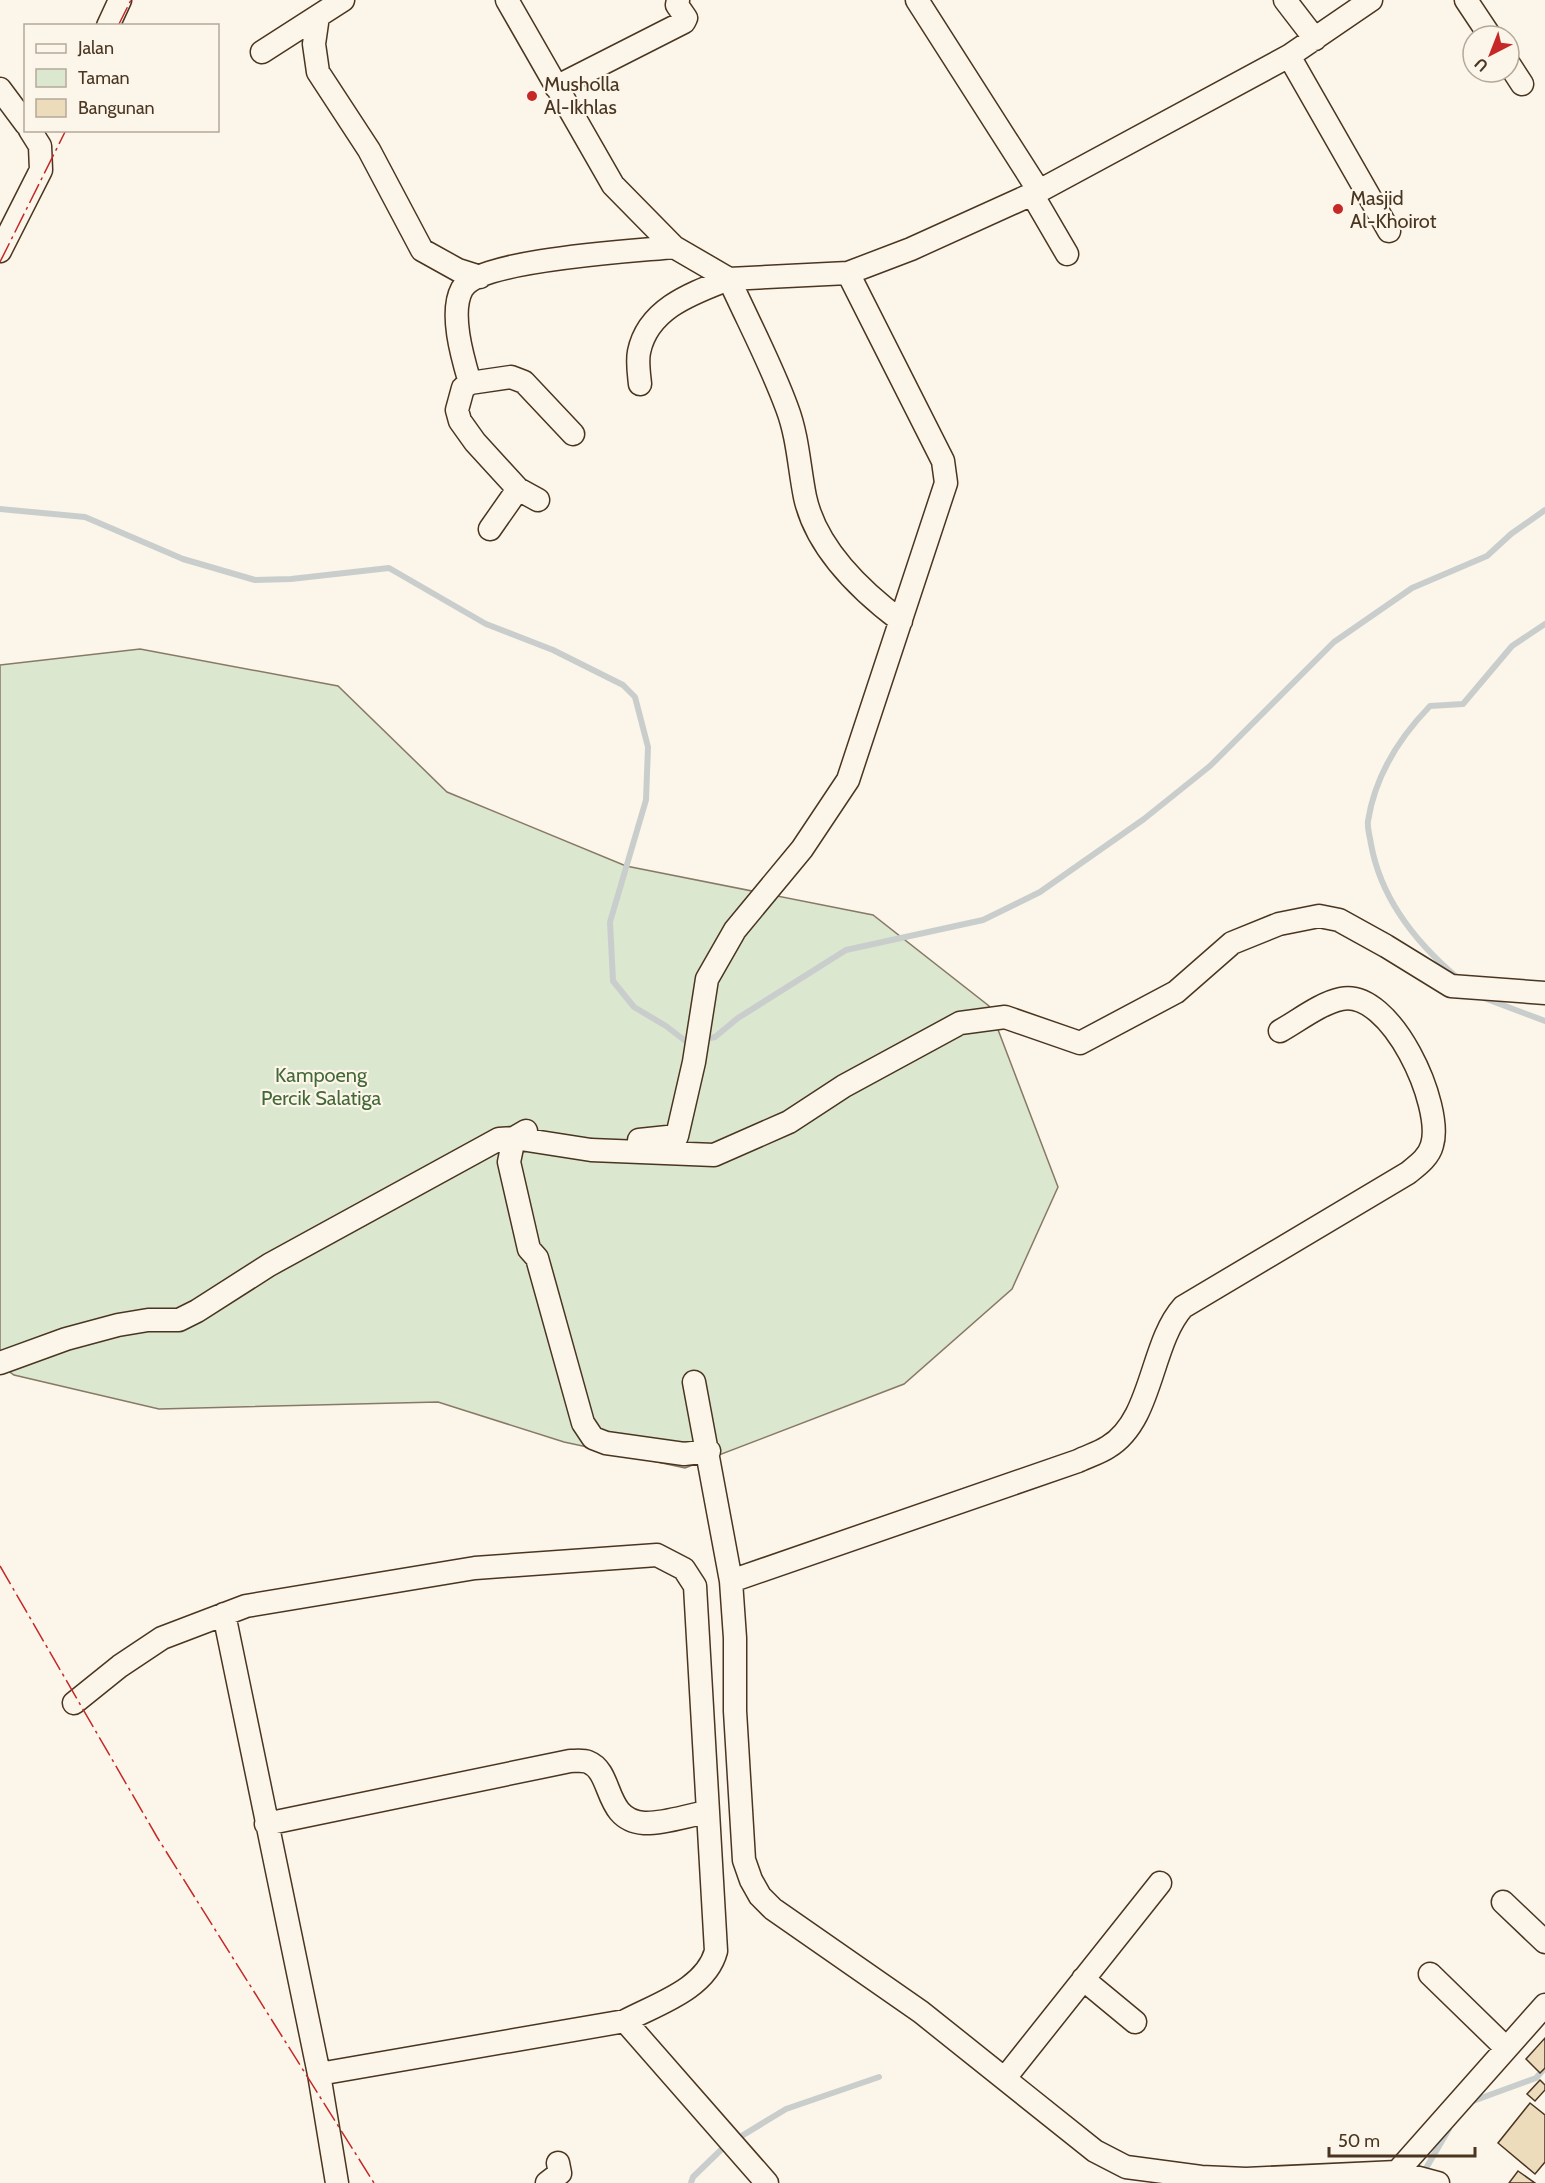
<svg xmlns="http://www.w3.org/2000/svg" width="1545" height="2183" font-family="Cabin,sans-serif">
	<rect width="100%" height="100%" fill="#fbf6e9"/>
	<path fill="#dce7d0" stroke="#887966" stroke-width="1.5" d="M140,649L338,686L447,792L626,866L873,915L989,1006L1058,1187L1012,1289L904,1384L685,1468L564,1442L438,1402L159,1409L14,1375L0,1365V665Z"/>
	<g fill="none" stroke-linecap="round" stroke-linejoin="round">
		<path stroke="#c9cecd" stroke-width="6" d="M0,509L85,517L183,559L255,580L291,579L389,568L486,624L553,650L623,685L635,697L648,747L646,800L610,922L613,981L634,1007L666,1026L688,1043L691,1042
			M1459,979C1417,944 1381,900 1371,844C1370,837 1367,828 1368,821C1375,776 1399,738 1430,706L1463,704L1512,646L1545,624
			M1484,998L1545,1021
			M701,1040L715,1037L738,1018L846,950L983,920L1040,892L1144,819L1210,766L1334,642L1412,588L1487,556L1511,534L1545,510
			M1473,2101L1536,2078L1545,2068
			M735,2140L786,2109L879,2077
			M1422,2175L1449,2129
			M691,2183L693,2177L726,2145"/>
	</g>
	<path fill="#ecdcbc" stroke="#4a3520" stroke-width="1.5" d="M1545,2038V2068L1540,2073L1526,2059Z
		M1540,2080L1545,2085V2090L1535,2101L1527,2094Z
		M1530,2103L1545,2115V2162L1535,2174L1498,2143Z
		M1518,2171L1535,2183H1509Z"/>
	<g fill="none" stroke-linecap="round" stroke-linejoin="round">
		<defs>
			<path id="minor" d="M507,0L613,185L674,247L729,279L848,273L911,249L1039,191L1289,56L1371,0
				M917,0L1039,191
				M1285,0L1315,39
				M1466,0L1490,36
				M318,16L314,44L318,72L369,150L422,250L458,270L480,277
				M108,26L120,0
				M262,52L343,0
				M1289,56L1389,231
				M1509,64L1522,84
				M556,87L684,22L686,18L677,5L678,0
				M0,89L26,124
				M1032,194L1067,254
				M0,251L41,170L40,146L30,130
				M470,383C463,359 449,313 462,289C480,259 637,251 674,247
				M640,384C639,374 637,362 639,352C648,308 693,293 729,279C748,321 771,364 787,408C798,437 799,467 805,497C816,548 861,591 901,621
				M538,500L518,489L475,442L460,421L457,410L463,388L470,383L511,377L524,382L573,434
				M490,529L518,489
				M526,1131L514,1138L509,1162L529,1249L537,1258L583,1423L593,1438L606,1443L684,1454L709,1451
				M639,1140L677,1136L694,1062L707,979L735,930L802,849L848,780L946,483L943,461L848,273
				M0,1363L66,1339L118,1325L148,1320H179L197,1311L269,1265L499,1139L514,1138L591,1150L714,1155L789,1122L844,1086L960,1023L1005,1017L1080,1043L1176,992L1232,943L1279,924L1319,916L1339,920L1386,946L1451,986L1545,993
				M694,1382L731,1581L735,1638V1711L744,1860L751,1880L760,1896L773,1909L921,2012L1095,2151L1126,2167L1201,2177L1246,2179L1397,2172L1438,2183
				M731,1581L1078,1461C1088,1456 1099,1453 1108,1447C1153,1420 1150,1344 1183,1307L1408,1173C1418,1165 1429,1157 1432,1145C1444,1106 1391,988 1341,999C1321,1003 1298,1021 1280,1031
				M224,1614L319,2074
				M74,1703L120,1666L162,1638L246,1606L475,1568L657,1555L684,1569L695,1586L716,1951C706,1989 657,2004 625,2021L767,2183
				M266,1824L570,1761C576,1761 583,1760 588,1762C614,1772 603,1820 644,1823C664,1824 688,1815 708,1812
				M1503,1902L1545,1942
				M1430,1974L1506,2048
				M1083,1979L1135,2022
				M1005,2078L1160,1883
				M1397,2172L1545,2005
				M337,2183L319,2074L625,2021
				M547,2183L560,2173L558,2163"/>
		</defs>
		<use href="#minor" stroke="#4a3520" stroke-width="25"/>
		<use href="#minor" stroke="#fbf6e9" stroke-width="22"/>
		<path stroke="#c62828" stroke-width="1.5" stroke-dasharray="21 4.5 3 4.5" stroke-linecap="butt" d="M118,26L131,0
			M0,262L66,130
			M0,1566L157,1837L374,2183"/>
	</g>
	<g fill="#c62828" stroke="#fbf6e9" stroke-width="2">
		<circle cx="532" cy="96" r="6"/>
		<circle cx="1338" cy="209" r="6"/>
	</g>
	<g text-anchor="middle" stroke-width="4.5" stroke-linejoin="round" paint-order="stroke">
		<g font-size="20" fill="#4a3520" stroke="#fbf6e9" text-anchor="start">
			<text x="544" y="91">Musholla<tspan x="544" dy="23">Al-Ikhlas</tspan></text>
			<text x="1350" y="205">Masjid<tspan x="1350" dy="23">Al-Khoirot</tspan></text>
		</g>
		<g font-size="20" fill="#436837" stroke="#fbf6e9">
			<text x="321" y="1082">Kampoeng<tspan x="321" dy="23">Percik Salatiga</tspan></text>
		</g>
	</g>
	<rect x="24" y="24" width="195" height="108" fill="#fbf6e9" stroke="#b4a999" stroke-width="1.5"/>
	<rect x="36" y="44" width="30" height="9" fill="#fbf6e9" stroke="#b4a999" stroke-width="1.5"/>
	<text x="78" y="54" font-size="18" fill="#4a3520">Jalan</text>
	<rect x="36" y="69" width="30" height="18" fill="#dce7d0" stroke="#b4a999" stroke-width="1.5"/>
	<text x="78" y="84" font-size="18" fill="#4a3520">Taman</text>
	<rect x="36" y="99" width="30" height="18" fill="#ecdcbc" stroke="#b4a999" stroke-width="1.5"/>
	<text x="78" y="114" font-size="18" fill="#4a3520">Bangunan</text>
	<g transform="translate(1491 54) rotate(222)"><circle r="28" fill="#fbf6e9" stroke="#b4a999" stroke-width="1.5"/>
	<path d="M0-4.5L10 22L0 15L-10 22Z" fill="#c62828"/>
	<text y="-9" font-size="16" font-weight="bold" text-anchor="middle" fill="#4a3520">U</text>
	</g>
	<path d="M1329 2147v9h146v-9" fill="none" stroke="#4a3520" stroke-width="3"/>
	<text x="1338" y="2147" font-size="18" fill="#4a3520" stroke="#fbf6e9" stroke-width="4.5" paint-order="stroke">50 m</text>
</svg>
